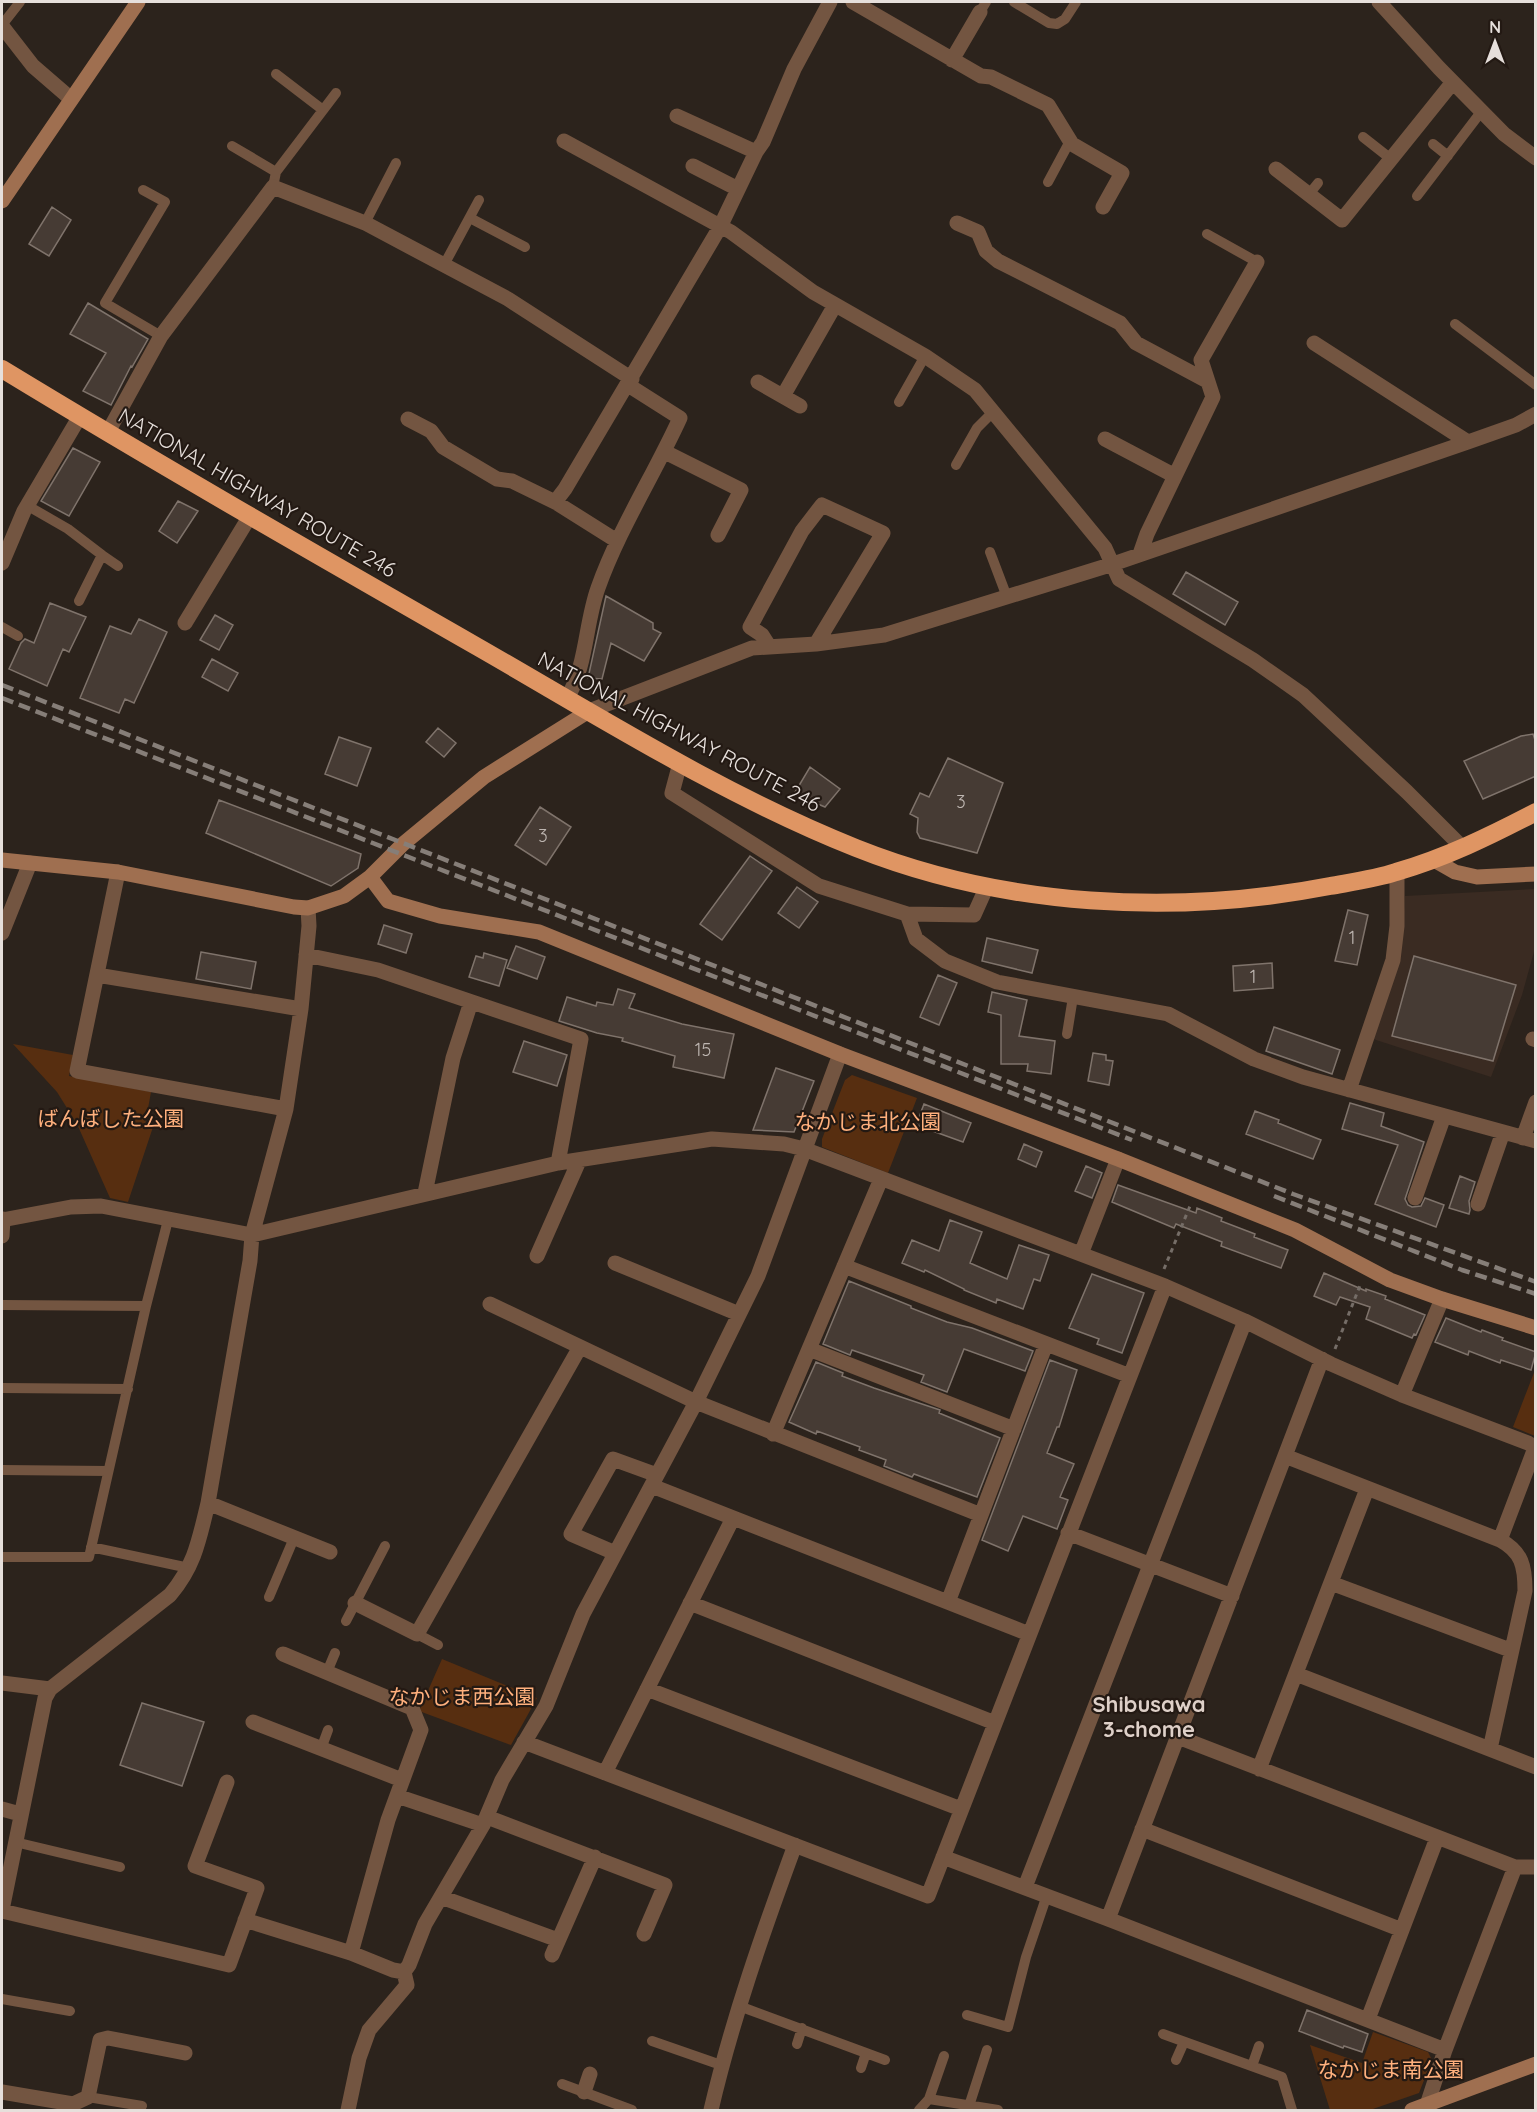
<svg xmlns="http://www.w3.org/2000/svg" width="1537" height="2112" font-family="Quicksand,'Noto Sans JP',sans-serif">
	<rect width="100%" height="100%" fill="#2c231c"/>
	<path fill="#3a2b22" d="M1535,889V948L1522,995L1491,1077L1373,1039L1401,957L1405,896Z"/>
	<path fill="#572e10" d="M13,1044L73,1055L69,1076L151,1092L145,1125L153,1127L128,1202L110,1198L77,1124L57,1092Z
		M852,1075L917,1098L888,1173L822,1147V1139L845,1080Z
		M1535,1370V1436L1513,1427Z
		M442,1659L537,1698L511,1745L419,1711Z
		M1373,2032L1428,2052L1432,2060L1419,2093L1370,2110H1330L1310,2045L1362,2063Z"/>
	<path fill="#463b34" stroke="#7f736b" stroke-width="1.5" d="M52,207L71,220L49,256L29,244Z
		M88,303L148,339L132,367L131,366L111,405L83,391L106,353L70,334Z
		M73,448L100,462L69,516L41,501Z
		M178,501L198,511L177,543L159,531Z
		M1186,572L1238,602L1225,625L1173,594Z
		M606,596L653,623V629L661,633L644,661L611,643L602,679L588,678Z
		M50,603L86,617L69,652L63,649L47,686L9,669L21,643L25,639L34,643Z
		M215,615L233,625L219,650L200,640Z
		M139,619L167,632L134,703L125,699L119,713L80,698L110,626L131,634Z
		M212,659L238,673L228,691L202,677Z
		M438,728L456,743L444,757L426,742Z
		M1533,734L1536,743V776L1483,799L1464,761L1521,736Z
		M339,737L371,748L357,786L325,774Z
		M948,758L1003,783L977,853L920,838L917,832L918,818L910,814L920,793L929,797Z
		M810,767L840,789L825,807L794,794Z
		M219,800L361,854L358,868L331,886L206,833Z
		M540,807L571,827L546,865L515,845Z
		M750,856L772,871L722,940L700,924Z
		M797,887L818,902L799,928L778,913Z
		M1348,910L1368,915L1357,965L1335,961Z
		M384,925L412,934L406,953L378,944Z
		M987,938L1038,950L1032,973L982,961Z
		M516,946L545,957L537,979L507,968Z
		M201,952L256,962L251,989L196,979Z
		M484,953L507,960L499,986L469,977L476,956L483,958Z
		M1414,956L1516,985L1493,1061L1392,1036Z
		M1272,963L1273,988L1234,991L1233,966Z
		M938,975L957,983L939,1025L920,1017Z
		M618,989L635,994L629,1008L682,1024L734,1034L724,1078L673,1067L675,1056L622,1041L623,1038L597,1033L559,1021L567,997L596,1006L597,1002L613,1005Z
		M992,992L1027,1000L1019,1036L1055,1041L1051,1074L1027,1071L1028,1064H1001V1015L988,1012Z
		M1274,1027L1340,1050L1332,1074L1266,1051Z
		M524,1041L567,1055L557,1086L513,1072Z
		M1093,1053L1106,1055V1060L1113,1061L1109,1085L1088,1081Z
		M776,1068L814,1081L794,1132L753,1130Z
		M1350,1103L1384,1113L1381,1126L1424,1142L1405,1199L1408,1205L1412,1207L1421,1206L1425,1198L1444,1205L1436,1227L1375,1204L1398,1145L1342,1129Z
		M924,1104L971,1123L963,1142L916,1125Z
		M1255,1111L1279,1120L1278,1123L1321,1140L1313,1159L1246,1134Z
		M1024,1144L1042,1152L1036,1167L1018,1159Z
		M1086,1166L1102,1173L1092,1198L1075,1191Z
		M1460,1176L1475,1182L1469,1201L1470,1210L1469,1214L1449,1208Z
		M1118,1185L1196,1213L1197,1208L1222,1218L1221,1221L1255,1234L1254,1237L1288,1250L1281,1268L1221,1246L1222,1242L1176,1224L1174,1228L1112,1202Z
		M950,1220L982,1232L970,1263L1007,1279L1019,1245L1049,1255L1040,1281L1034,1279L1023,1309L997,1299L996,1303L964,1290V1289L925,1270L924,1272L902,1263L912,1240L939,1251Z
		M1324,1273L1366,1291V1289L1386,1296L1385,1299L1425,1315L1416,1335L1414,1334L1412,1338L1366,1319L1370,1307L1340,1297L1336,1305L1314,1296Z
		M1092,1274L1144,1293L1122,1353L1097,1344L1099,1339L1069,1328Z
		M849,1281L911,1306V1308L947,1322L972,1328L1033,1351L1025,1371L964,1349L947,1392L921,1382L924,1375L852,1350L850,1355L823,1344Z
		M1446,1318L1481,1332L1482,1330L1503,1338L1502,1340L1536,1352L1531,1370L1501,1360L1500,1363L1469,1351L1468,1355L1435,1342Z
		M1050,1360L1077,1370L1059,1427H1057L1047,1453L1074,1464L1060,1497L1068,1500L1057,1529L1023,1516L1008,1551L982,1540Z
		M816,1362L843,1373L842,1376L874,1388L940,1410L939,1413L1000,1438L977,1497L914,1474L912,1477L884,1466L886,1460L859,1450L860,1447L817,1431L816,1434L789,1422Z
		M142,1703L204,1722L182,1786L120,1765Z
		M1307,2010L1368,2034L1362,2052L1344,2046L1343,2048L1299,2031Z"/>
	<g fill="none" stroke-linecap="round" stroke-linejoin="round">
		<path stroke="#756d67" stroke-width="3" stroke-dasharray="4.5 4.5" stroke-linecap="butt" d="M1164,1269L1190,1206
			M1335,1349L1361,1283"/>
		<path stroke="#735541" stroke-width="10" d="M1014,2L1049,23L1057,24L1065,19L1076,2
			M980,12L986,2
			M2,25L20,2
			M276,74L323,110
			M1363,137L1391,159
			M1433,144L1448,156
			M232,146L276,172
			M1048,182L1070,141
			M273,187L276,172L336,93
			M143,190L165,202L105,303L161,336
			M1310,193L1318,183
			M1417,196L1481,112
			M470,218L525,247
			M365,223L396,163
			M1207,234L1257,262
			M444,265L479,200
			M1455,324L1536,385
			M899,402L925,356
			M956,465L977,428L993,412
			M28,506L68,529L102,555L79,601
			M990,552L1007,597
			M102,555L118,566
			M2,627L18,636
			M1067,1034L1073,997
			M2,1305L146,1306
			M2,1388L128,1389
			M2,1470L108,1471
			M91,1547L189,1568
			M2,1557H89L146,1306L168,1220
			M269,1597L294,1538
			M346,1621L385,1546
			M417,1634L438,1645
			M327,1672L335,1653
			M321,1749L328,1730
			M15,1842L120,1867
			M2,1999L70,2011
			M739,2006L885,2060
			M967,2015L1008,2027L1026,1957L1047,1895
			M1163,2034L1282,2077L1292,2110
			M652,2041L721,2065
			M797,2044L802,2028
			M1176,2060L1184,2042
			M1252,2066L1259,2046
			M861,2068L866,2053
			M562,2084L632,2110
			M88,2097L142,2106
			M929,2099L998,2110
			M969,2106L987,2050
			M919,2110L929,2099L944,2056"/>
		<path stroke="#735541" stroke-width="15" d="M853,2L981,76L991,77L1048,105L1072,144L1122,173L1103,207
			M1379,2L1439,68L1504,134L1536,158
			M2,26L33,66L70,98
			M952,60L980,12
			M677,116L756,152
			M564,141L731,232L813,292L925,356L975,390L1105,548L1119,579L1253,660L1303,695L1407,792L1463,848
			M693,166L738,189
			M1276,169L1342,220L1453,82
			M957,223L978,232L986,251L998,261L1120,323L1136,343L1207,381
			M1314,343L1468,442
			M758,382L800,406
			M783,396L835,305
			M408,419L431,431L443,447L497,479L512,481L555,502L617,541
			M108,432L161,336L273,187L365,223L508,299L632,379
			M1105,439L1175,476
			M665,452L741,490L718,535
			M555,502L565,489L720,227L756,152L763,142L794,69L830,2
			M1140,554L1147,534L1213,397L1201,360L1257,262
			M2,563L24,511L80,416
			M185,623L250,516
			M769,646L762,635L750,627L802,531L822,505L883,533L816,644
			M567,698C587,666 585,624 598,588C619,529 654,475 680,418L628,385
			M589,711L752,648L816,644L884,635L1113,564L1468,442L1516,425L1536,414
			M680,763L672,793L819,886L907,914
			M118,872L77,1071L286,1109
			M987,886L974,915L907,914L916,939L945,961L997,982L1168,1014L1254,1059L1303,1077L1536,1141
			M2,933L30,863
			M306,955L378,970L581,1039L558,1163
			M97,975L301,1009
			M1533,1039L1536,1040
			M1349,1090L1393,960L1397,926V872
			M1523,1138L1536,1102
			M425,1193L453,1058L471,1002
			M1415,1198L1444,1116
			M1478,1204L1503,1132
			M2,1220L71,1207L101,1206L252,1235L558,1163L712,1139L784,1144L804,1149L1165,1286L1245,1321L1331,1364L1402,1395L1528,1443L1536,1448
			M2,1236L3,1219
			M1081,1254L1118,1159
			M537,1256L579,1161
			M615,1263L739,1314
			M844,1266L1130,1376
			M490,1304L696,1402L981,1515
			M809,1349L1014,1429
			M1402,1395L1442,1299
			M773,1434L881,1179
			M1285,1456L1500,1540C1522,1552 1525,1566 1525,1591L1490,1749
			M652,1486L1029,1634
			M208,1503L330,1552
			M1068,1533L1232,1596
			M1500,1540L1535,1448
			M615,1553L571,1534L613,1459L657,1475
			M1331,1583L1510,1650
			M948,1602L1046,1344
			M355,1603L417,1634L580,1347
			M690,1603L995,1723
			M283,1654L412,1708L421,1730L388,1820L351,1953
			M1296,1674L1536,1767
			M2,1683L50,1689
			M647,1689L961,1809
			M253,1722L402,1780
			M1178,1737L1515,1867H1536
			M524,1742L928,1896L1165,1286
			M1259,1769L1367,1489
			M605,1773L733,1518
			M397,1796L483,1825
			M2,1809L20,1814
			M487,1817L665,1885L644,1934
			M1142,1829L1402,1930
			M943,1857L1108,1919L1445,2050
			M1025,1887L1245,1321
			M441,1897L558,1940
			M2,1910L45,1698L50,1689L170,1595C195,1565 199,1540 208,1503L250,1261L252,1235L286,1109L301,1009L309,926L308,908
			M2,1911L229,1965L257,1888L195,1866L227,1782
			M1108,1919L1322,1359
			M245,1920L351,1953L393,1970L404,1972
			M552,1955L595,1857
			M404,1972L409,1965L425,1924L483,1825L502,1780L546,1706L583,1614L696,1402L758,1276L840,1054
			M1368,2019L1437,1838
			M2,2092L73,2104V2110
			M584,2092L590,2074
			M73,2104L88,2097L100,2040L108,2038L185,2053
			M1427,2105L1445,2050L1515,1867
			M348,2110L359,2058L369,2030L407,1985L404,1972
			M711,2110C732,2020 763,1932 795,1845"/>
		<path stroke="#9f6f50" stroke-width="15" d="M2,201L138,2
			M2,860L118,872L294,907L308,908L344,896L370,877L403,844L484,777L589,711
			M1434,860L1455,872L1477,877L1536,874
			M370,877L388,901L440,916L539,932L840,1054L1118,1159L1295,1230L1390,1280L1442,1299L1536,1328
			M1412,2110L1536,2064"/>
		<path stroke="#df9563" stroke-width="18" d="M2,369C158,464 317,555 476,646C600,717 723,795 856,848C1004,907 1175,916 1330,886C1352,882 1375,879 1396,872C1445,858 1490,836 1536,812"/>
		<path stroke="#867e78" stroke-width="4.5" stroke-dasharray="12 6" stroke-linecap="butt" d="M2,685L1293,1194L1536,1282
			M2,698L1132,1140
			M1274,1196L1462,1270L1536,1294"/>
	</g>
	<g text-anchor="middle" stroke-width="4.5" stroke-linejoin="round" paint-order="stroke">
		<g font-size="18" fill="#beb6b1">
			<text x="961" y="808">3</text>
			<text x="543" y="842">3</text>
			<text x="1352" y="944">1</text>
			<text x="1253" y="983">1</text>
			<text x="703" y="1056">15</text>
		</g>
		<g font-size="21" fill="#e6dfdb" stroke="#231913">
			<text transform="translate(257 493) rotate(30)" y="7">NATIONAL HIGHWAY ROUTE 246</text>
			<text transform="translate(679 732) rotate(28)" y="7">NATIONAL HIGHWAY ROUTE 246</text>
		</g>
		<g font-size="21" fill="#ffb07d" stroke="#231913">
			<text x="111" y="1126">ばんばした公園</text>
			<text x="868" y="1129">なかじま北公園</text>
			<text x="462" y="1704">なかじま西公園</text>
			<text x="1391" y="2077">なかじま南公園</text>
		</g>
		<g font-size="22" font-weight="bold" fill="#ded0c8" stroke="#231913">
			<text x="1149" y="1712">Shibusawa<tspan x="1149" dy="25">3-chome</tspan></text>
		</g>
	</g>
	<rect width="1537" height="2112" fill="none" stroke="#e6dfdb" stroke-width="6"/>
	<g transform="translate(1495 42)" stroke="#231913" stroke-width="4.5" paint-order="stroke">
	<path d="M0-4.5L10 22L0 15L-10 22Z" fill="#e6dfdb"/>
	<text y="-9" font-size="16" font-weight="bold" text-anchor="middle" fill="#e6dfdb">N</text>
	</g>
</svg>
